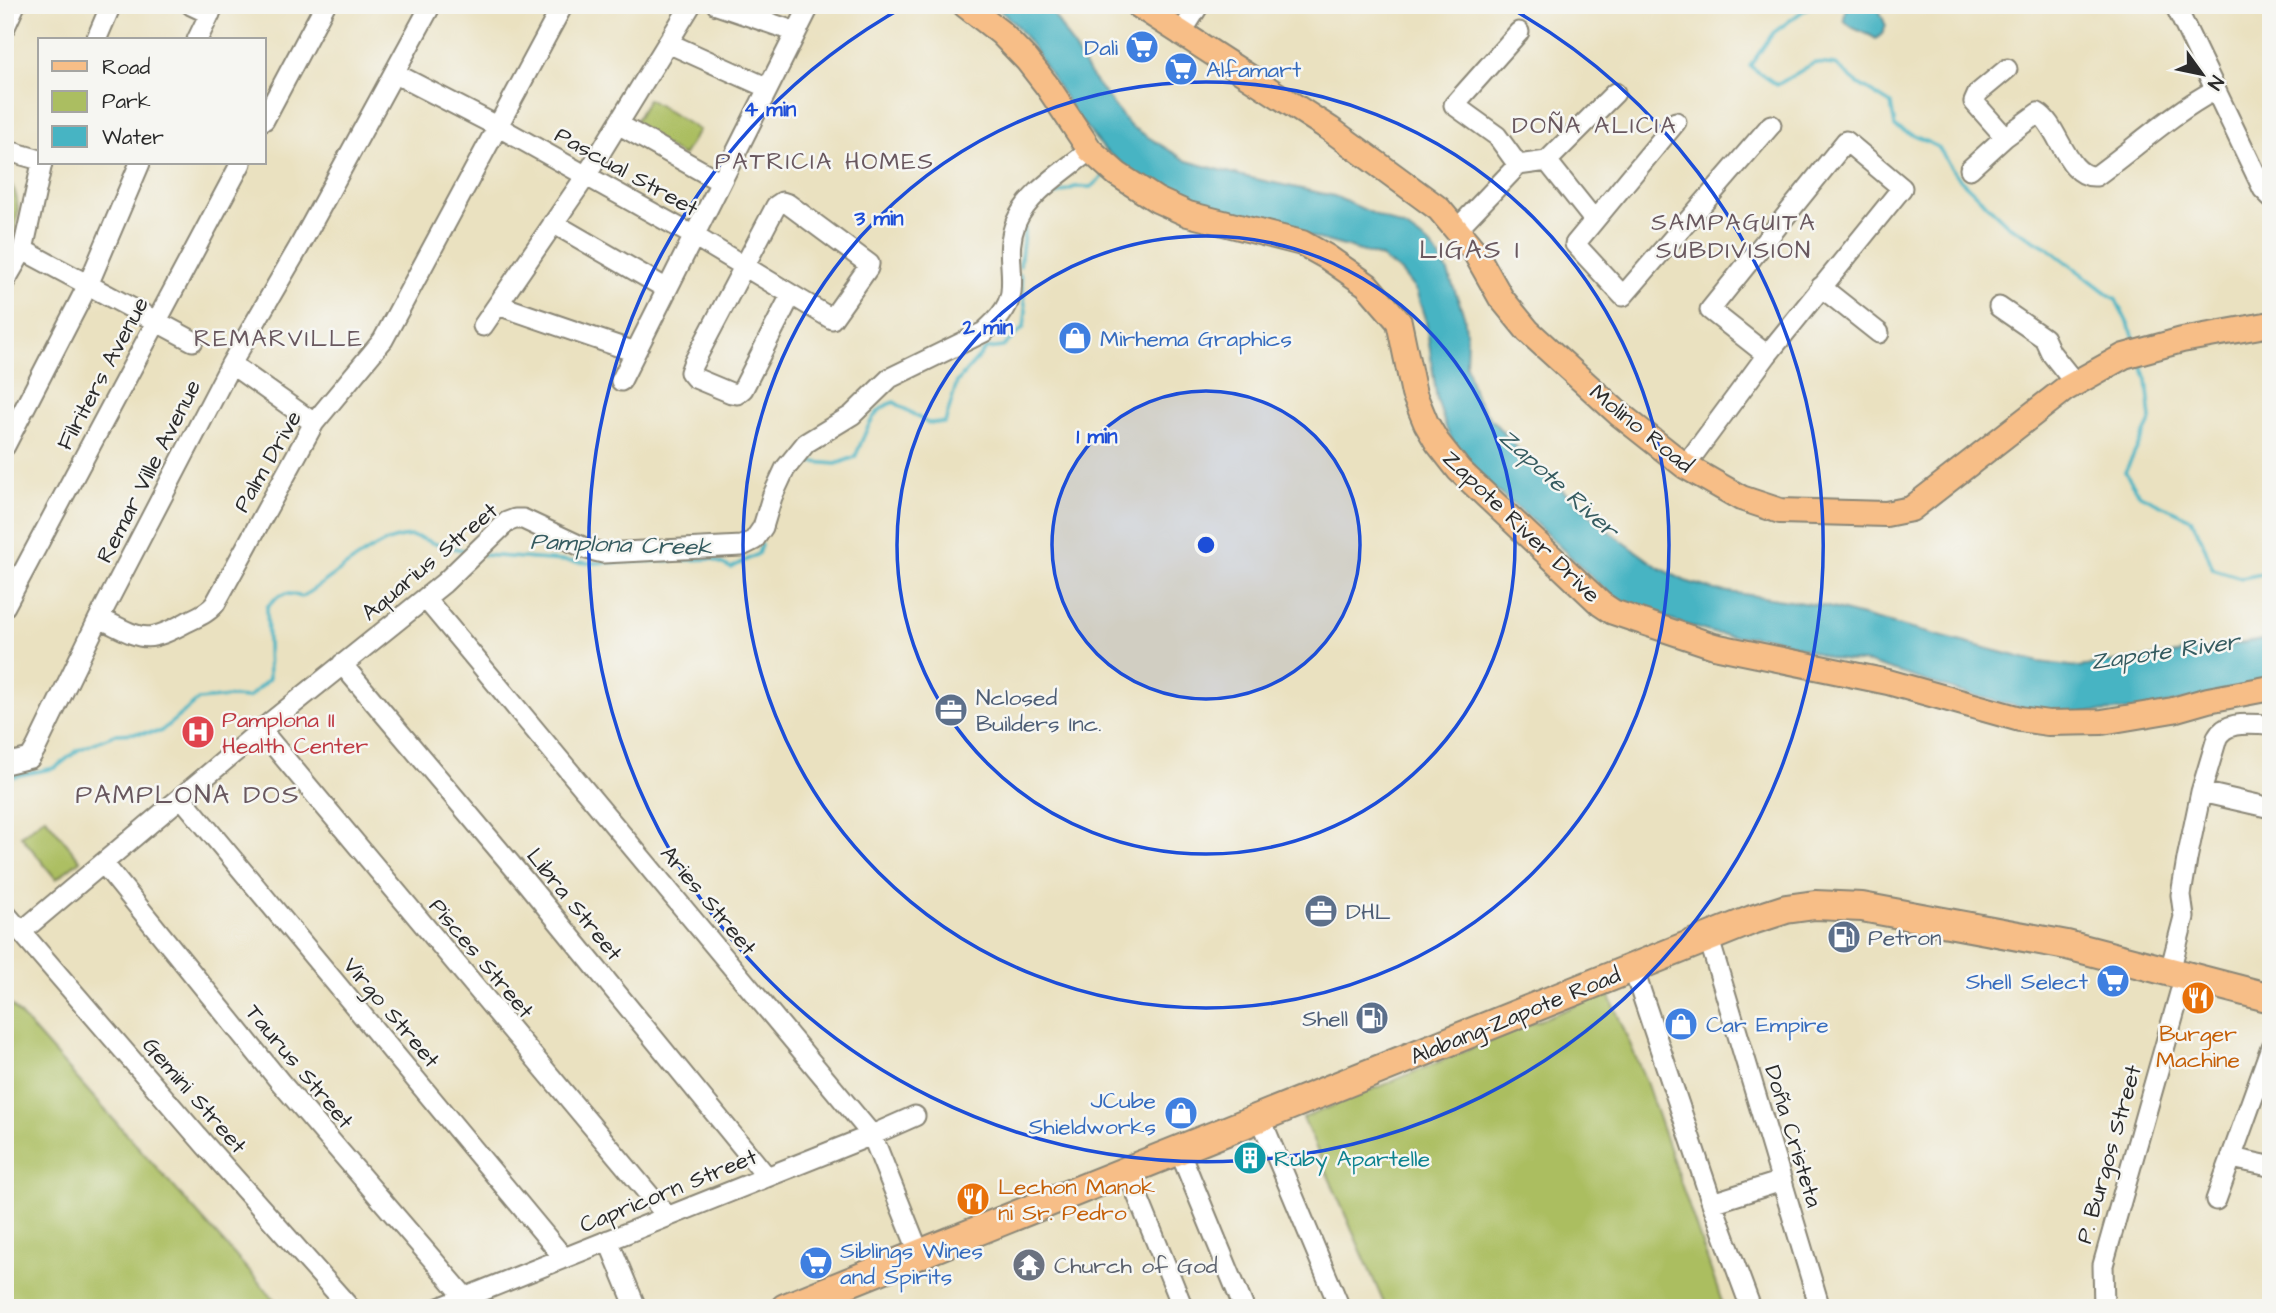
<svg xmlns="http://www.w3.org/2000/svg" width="2276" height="1313" font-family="'Architects Daughter',sans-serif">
	<rect width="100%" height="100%" fill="#f6f6f2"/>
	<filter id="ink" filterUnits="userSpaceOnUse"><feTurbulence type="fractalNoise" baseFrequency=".0143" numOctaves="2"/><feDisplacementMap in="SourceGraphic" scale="14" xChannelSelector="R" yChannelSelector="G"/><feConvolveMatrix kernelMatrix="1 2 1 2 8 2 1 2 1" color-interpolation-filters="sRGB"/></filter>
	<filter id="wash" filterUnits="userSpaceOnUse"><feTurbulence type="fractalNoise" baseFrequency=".00686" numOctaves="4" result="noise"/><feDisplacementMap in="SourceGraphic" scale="28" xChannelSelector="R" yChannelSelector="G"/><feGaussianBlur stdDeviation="1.57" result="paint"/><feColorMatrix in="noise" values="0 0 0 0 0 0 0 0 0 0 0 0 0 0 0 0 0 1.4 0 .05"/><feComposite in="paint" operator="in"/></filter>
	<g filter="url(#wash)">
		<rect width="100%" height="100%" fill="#eae1c0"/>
		<path fill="#abbe61" stroke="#6b7446" stroke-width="2" d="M648,99L699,130L683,156L632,127Z
			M5,175C23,196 21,226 5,248Z
			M45,817L80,860L56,879L21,836Z
			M1608,992L1645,1079L1724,1308H1386L1303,1118Z
			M5,998L282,1308H5Z"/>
		<path fill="#47b4c3" stroke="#397077" stroke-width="2" d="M994,5H1048L1090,75L1130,126L1187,161L1246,177L1334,196L1408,229L1431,246L1447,270L1464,315L1467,338L1466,365L1475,396L1490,418L1526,458L1611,533L1658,567L1685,581L1715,590L1824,606L2039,662L2078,667L2206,650L2271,638V682L2140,710L2047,714L1964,693L1869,663L1833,659L1771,637L1733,636L1713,633L1643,612L1619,600L1599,584L1531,519L1489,485L1457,449L1447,430L1437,400L1426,322L1416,291L1401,272L1380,257L1344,246L1160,195L1105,150L1077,117L1034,49L1014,23Z
			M1846,5H1877L1886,26L1882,34L1876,39C1866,31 1852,31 1844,20Z"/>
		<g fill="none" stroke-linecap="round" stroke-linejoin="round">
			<path stroke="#47b4c3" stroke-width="3.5" d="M1811,5L1773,33L1750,66L1777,85L1814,63L1836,65L1857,83L1891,104L1895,127L1938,147L1959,178L2008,225L2048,248L2116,300L2132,332L2136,344
				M1042,200L1075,187H1091L1104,175
				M1020,266L1025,225
				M2141,362L2147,380L2151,420L2125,472L2140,495L2191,519L2202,540L2213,569L2242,578L2271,572
				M800,464L813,462L836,464L855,457C865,436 870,409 894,402L927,423H945L957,382L986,349L1003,347L1024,327L1026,311L1020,274
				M483,555L590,563L712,559L731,568L758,554L761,545
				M5,778L55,768L78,750L116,734L160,732L198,700L231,697L248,698L269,679L267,607C278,594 285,591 301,597C331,581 382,530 416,537C423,538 429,542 436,544C447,547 458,549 468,551"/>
		</g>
	</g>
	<g filter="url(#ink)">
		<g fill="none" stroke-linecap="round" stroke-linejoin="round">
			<defs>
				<path id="minor" d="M191,5L210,14
					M717,5L796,32
					M2175,5L2263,189L2271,197
					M5,27L15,5
					M1180,35L1199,5
					M96,40L111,5
					M197,40L214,5
					M668,43L768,88
					M394,73L497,126L694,236L832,319L868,268L869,264L788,204L782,202L776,206L693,364L690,372L695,378L731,393L737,394L743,389L791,295
					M264,120L325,5
					M1676,122L1575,244L1623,296L1771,125
					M618,124L721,182
					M2005,137L1974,102L1978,93L2007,69
					M5,150L40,160
					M1547,161L1615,93
					M1518,165L1497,136L1454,105L1519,32
					M1970,169L2005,137L2038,113C2058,124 2067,179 2096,176C2136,147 2172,113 2215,90
					M553,223L667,289
					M1458,228L1518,165L1547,161L1594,220
					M23,250L193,341
					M5,281L23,250L42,163
					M1821,287L1879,333
					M498,305L635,352
					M1999,307L2044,338L2051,353L2075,383
					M483,326L586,176L691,5
					M231,364L314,423
					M621,381L810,5
					M5,446L88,285L140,163
					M1685,466L1767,355L1902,188L1846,141L1710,310L1767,355
					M425,598L872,1135L920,1255
					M5,606L241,163
					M99,618C142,638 143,646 187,622C197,617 208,613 215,604L314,423L383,340L563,5
					M342,664L525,881L767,1177
					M261,730L667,1216
					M5,764L30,758L36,748L99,618L231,364L299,247L431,5
					M2201,792L2271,808
					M181,797L564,1258
					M103,863L281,1083L464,1296
					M5,913L205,1145L350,1308
					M21,932L261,730L444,583L507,522L515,519H523L587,549L603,553L742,546L754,540L763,527L772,497L785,469L806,443L852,415L890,378L984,332C995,322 1009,309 1011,292C1014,266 1005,250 1016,222C1029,192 1065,171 1090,150
					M1709,939L1820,1308
					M1633,968L1712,1203L1751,1308
					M2170,971L2184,917L2181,895L2187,859L2201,792L2217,738C2227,719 2252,725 2271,725
					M1260,1117L1340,1308
					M1179,1150L1244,1308
					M2232,1158L2269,1166
					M1127,1170L1183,1308
					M2216,1200L2271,1047
					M1712,1203L1782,1181
					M608,1240L635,1305
					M439,1308L872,1135L915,1116
					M2104,1308L2103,1265L2185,975"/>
				<path id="major" d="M965,5L1001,33L1027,60L1048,87L1090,150L1117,174L1157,200L1188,214L1302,243L1327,257L1367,285L1399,322L1414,394L1426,423L1437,442L1459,470L1601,604L1613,612L1714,646L1888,682L2020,719L2048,723L2102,722L2173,710L2208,700L2271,688
					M1138,5L1330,129L1439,209L1475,252L1501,298L1528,331L1618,413L1685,466L1741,498L1780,511L1886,514L1911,509L2065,389L2124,356L2182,340L2271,324"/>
				<path id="highway" d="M785,1308L1752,920L1786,909L1815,905L1862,907L2067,945L2271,998"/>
			</defs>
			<use href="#minor" stroke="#8a8676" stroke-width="23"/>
			<use href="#major" stroke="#8a8676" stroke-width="28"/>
			<use href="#highway" stroke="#8a8676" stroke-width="32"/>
			<use href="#minor" stroke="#fff" stroke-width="19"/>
			<use href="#major" stroke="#f7be87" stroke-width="24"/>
			<use href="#highway" stroke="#f7be87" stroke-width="28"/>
		</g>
	</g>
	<circle cx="1206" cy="545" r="154" fill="#1d4ed8" fill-opacity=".12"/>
	<g fill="none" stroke="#1d4ed8" stroke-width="3.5">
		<circle cx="1206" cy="545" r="154"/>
		<circle cx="1206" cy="545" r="309"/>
		<circle cx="1206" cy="545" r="463"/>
		<path d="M1505 5A617 617 0 1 1 907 5"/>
	</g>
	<defs>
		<symbol id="supermarket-disc" viewBox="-11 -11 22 22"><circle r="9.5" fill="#3f7fe0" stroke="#f6f6f2"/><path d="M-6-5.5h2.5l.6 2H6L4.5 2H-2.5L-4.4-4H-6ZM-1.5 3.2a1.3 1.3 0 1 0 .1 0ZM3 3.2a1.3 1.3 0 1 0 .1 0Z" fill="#fff"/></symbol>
		<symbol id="shop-disc" viewBox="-11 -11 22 22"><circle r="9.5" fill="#3f7fe0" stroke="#f6f6f2"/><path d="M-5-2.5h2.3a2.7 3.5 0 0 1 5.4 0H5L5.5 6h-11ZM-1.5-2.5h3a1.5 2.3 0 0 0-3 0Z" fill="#fff"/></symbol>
		<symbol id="office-disc" viewBox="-11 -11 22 22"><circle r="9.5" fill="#5c6f8a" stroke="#f6f6f2"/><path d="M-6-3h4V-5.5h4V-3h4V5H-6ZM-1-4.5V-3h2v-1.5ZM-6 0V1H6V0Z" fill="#fff"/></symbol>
		<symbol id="hospital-disc" viewBox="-11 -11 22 22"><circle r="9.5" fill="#e0444e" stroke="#f6f6f2"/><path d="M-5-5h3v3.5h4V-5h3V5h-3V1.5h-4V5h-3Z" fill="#fff"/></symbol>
		<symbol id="fuel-disc" viewBox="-11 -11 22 22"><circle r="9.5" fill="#5c6f8a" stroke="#f6f6f2"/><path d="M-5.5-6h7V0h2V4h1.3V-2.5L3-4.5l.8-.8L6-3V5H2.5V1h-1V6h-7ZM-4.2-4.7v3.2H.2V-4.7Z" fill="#fff"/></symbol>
		<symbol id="restaurant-disc" viewBox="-11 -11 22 22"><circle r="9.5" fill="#e8710a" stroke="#f6f6f2"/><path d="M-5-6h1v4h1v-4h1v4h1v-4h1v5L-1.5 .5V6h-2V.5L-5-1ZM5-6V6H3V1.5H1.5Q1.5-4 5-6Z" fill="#fff"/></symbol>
		<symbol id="building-disc" viewBox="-11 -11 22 22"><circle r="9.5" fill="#0f9aa8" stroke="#f6f6f2"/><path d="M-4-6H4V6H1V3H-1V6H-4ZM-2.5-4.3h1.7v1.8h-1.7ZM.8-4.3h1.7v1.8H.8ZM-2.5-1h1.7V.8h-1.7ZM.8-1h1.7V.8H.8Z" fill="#fff"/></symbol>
		<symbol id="temple-disc" viewBox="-11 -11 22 22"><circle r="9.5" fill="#6b7280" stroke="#f6f6f2"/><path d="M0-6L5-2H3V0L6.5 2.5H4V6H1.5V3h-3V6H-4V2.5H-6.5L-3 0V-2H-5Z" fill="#fff"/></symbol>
	</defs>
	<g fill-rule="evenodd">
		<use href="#supermarket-disc" x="1123" y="28" width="38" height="38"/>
		<use href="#supermarket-disc" x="1162" y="50" width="38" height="38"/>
		<use href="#shop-disc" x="1056" y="319" width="38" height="38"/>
		<use href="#office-disc" x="932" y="691" width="38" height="38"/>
		<use href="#hospital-disc" x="179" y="713" width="38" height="38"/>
		<use href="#office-disc" x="1302" y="892" width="38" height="38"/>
		<use href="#fuel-disc" x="1825" y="918" width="38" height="38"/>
		<use href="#supermarket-disc" x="2094" y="962" width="38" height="38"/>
		<use href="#restaurant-disc" x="2179" y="979" width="38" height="38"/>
		<use href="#fuel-disc" x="1353" y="999" width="38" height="38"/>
		<use href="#shop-disc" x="1662" y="1005" width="38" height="38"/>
		<use href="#shop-disc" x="1162" y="1094" width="38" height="38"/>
		<use href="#building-disc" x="1231" y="1139" width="38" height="38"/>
		<use href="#restaurant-disc" x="954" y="1180" width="38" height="38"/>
		<use href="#supermarket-disc" x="797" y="1244" width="38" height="38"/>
		<use href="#temple-disc" x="1010" y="1246" width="38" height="38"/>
	</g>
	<g text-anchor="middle" stroke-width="5" stroke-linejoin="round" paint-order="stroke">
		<g font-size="23" fill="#366cbe" stroke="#f6f6f2" text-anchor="start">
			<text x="1118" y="55" text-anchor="end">Dali</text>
			<text x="1206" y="77">Alfamart</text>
			<text x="1100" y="346">Mirhema Graphics</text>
			<text x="2088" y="989" text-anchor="end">Shell Select</text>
			<text x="1706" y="1032">Car Empire</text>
			<text x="1156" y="1108" text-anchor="end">JCube<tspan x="1156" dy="26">Shieldworks</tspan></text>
			<text x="840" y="1258">Siblings Wines<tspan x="840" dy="26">and Spirits</tspan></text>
		</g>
		<g font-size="23" fill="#2b2b2b" stroke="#f6f6f2">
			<text transform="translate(627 171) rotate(29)" y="8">Pascual Street</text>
			<text transform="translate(102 373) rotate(-62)" y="8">Filriters Avenue</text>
			<text transform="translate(1642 428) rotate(39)" y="8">Molino Road</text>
			<text transform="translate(267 461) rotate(-60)" y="8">Palm Drive</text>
			<text transform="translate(148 471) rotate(-63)" y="8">Remar Ville Avenue</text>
			<text transform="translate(1522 526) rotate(44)" y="8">Zapote River Drive</text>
			<text transform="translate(429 561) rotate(-40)" y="8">Aquarius Street</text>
			<text transform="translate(709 900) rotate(50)" y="8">Aries Street</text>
			<text transform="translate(575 904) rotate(51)" y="8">Libra Street</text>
			<text transform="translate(482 958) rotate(50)" y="8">Pisces Street</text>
			<text transform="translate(392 1012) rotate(50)" y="8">Virgo Street</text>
			<text transform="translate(1515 1015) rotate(-22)" y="8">Alabang-Zapote Road</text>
			<text transform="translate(300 1066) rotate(50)" y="8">Taurus Street</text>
			<text transform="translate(195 1095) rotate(49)" y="8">Gemini Street</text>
			<text transform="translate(1794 1136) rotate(73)" y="8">Doña Cristeta</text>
			<text transform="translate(2108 1154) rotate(-74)" y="8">P. Burgos Street</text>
			<text transform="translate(668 1190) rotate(-22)" y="8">Capricorn Street</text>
		</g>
		<g font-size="23" fill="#4e5e75" stroke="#f6f6f2" text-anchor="start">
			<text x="976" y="705">Nclosed<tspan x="976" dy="26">Builders Inc.</tspan></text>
			<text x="1346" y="919">DHL</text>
			<text x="1868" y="945">Petron</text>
			<text x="1348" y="1026" text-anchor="end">Shell</text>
		</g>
		<g font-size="23" fill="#be3a42" stroke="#f6f6f2" text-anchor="start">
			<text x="222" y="727">Pamplona II<tspan x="222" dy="26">Health Center</tspan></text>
		</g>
		<g font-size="23" fill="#c56008" stroke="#f6f6f2">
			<text x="2198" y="1041">Burger<tspan x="2198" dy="26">Machine</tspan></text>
			<text x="998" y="1194" text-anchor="start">Lechon Manok<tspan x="998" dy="26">ni Sr. Pedro</tspan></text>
		</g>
		<g font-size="23" fill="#0d838f" stroke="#f6f6f2" text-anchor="start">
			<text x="1274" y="1166">Ruby Apartelle</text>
		</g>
		<g font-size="23" fill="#5b616d" stroke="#f6f6f2" text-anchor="start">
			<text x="1054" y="1273">Church of God</text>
		</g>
		<g font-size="24" letter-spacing="2" fill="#69585f" stroke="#f6f6f2">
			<text x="1595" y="133">DOÑA ALICIA</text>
			<text x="825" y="169">PATRICIA HOMES</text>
			<text x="1734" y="230">SAMPAGUITA<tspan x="1734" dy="28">SUBDIVISION</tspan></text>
			<text x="279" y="346">REMARVILLE</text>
		</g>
		<g font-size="24" font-style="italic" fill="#355b60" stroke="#f6f6f2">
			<text transform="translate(1559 483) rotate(42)" y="8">Zapote River</text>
			<text transform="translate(621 544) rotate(2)" y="8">Pamplona Creek</text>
			<text transform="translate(2165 651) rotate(-8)" y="8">Zapote River</text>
		</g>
		<g font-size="26" letter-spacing="2" fill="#69585f" stroke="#f6f6f2">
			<text x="1470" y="258">LIGAS I</text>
			<text x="188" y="803">PAMPLONA DOS</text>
		</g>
	</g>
	<circle cx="1206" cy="545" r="10" fill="#1d4ed8" stroke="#f6f6f2" stroke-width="3.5"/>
	<g font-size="21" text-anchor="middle" font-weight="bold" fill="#1d4ed8" stroke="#f6f6f2" stroke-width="5" stroke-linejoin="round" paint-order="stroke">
		<text x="770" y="116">4 min</text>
		<text x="879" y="225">3 min</text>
		<text x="988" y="334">2 min</text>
		<text x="1097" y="443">1 min</text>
	</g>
	<rect width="2276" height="1313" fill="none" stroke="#f6f6f2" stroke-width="28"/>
	<rect x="38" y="38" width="228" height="126" fill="#f6f6f2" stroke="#a5a5a2" stroke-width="2"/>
	<rect x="52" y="61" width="35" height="10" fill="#f7be87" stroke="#a5a5a2" stroke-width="2"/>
	<text x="102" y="74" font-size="21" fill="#2b2b2b">Road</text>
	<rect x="52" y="91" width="35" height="21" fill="#abbe61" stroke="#a5a5a2" stroke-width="2"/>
	<text x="102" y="108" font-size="21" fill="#2b2b2b">Park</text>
	<rect x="52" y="126" width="35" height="21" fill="#47b4c3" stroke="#a5a5a2" stroke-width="2"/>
	<text x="102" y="144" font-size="21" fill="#2b2b2b">Water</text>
	<g transform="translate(2202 74) rotate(123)" stroke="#f6f6f2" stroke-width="5" paint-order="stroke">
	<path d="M0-5L12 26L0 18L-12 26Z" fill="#2b2b2b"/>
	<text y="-10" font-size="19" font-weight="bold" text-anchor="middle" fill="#2b2b2b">N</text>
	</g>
</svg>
